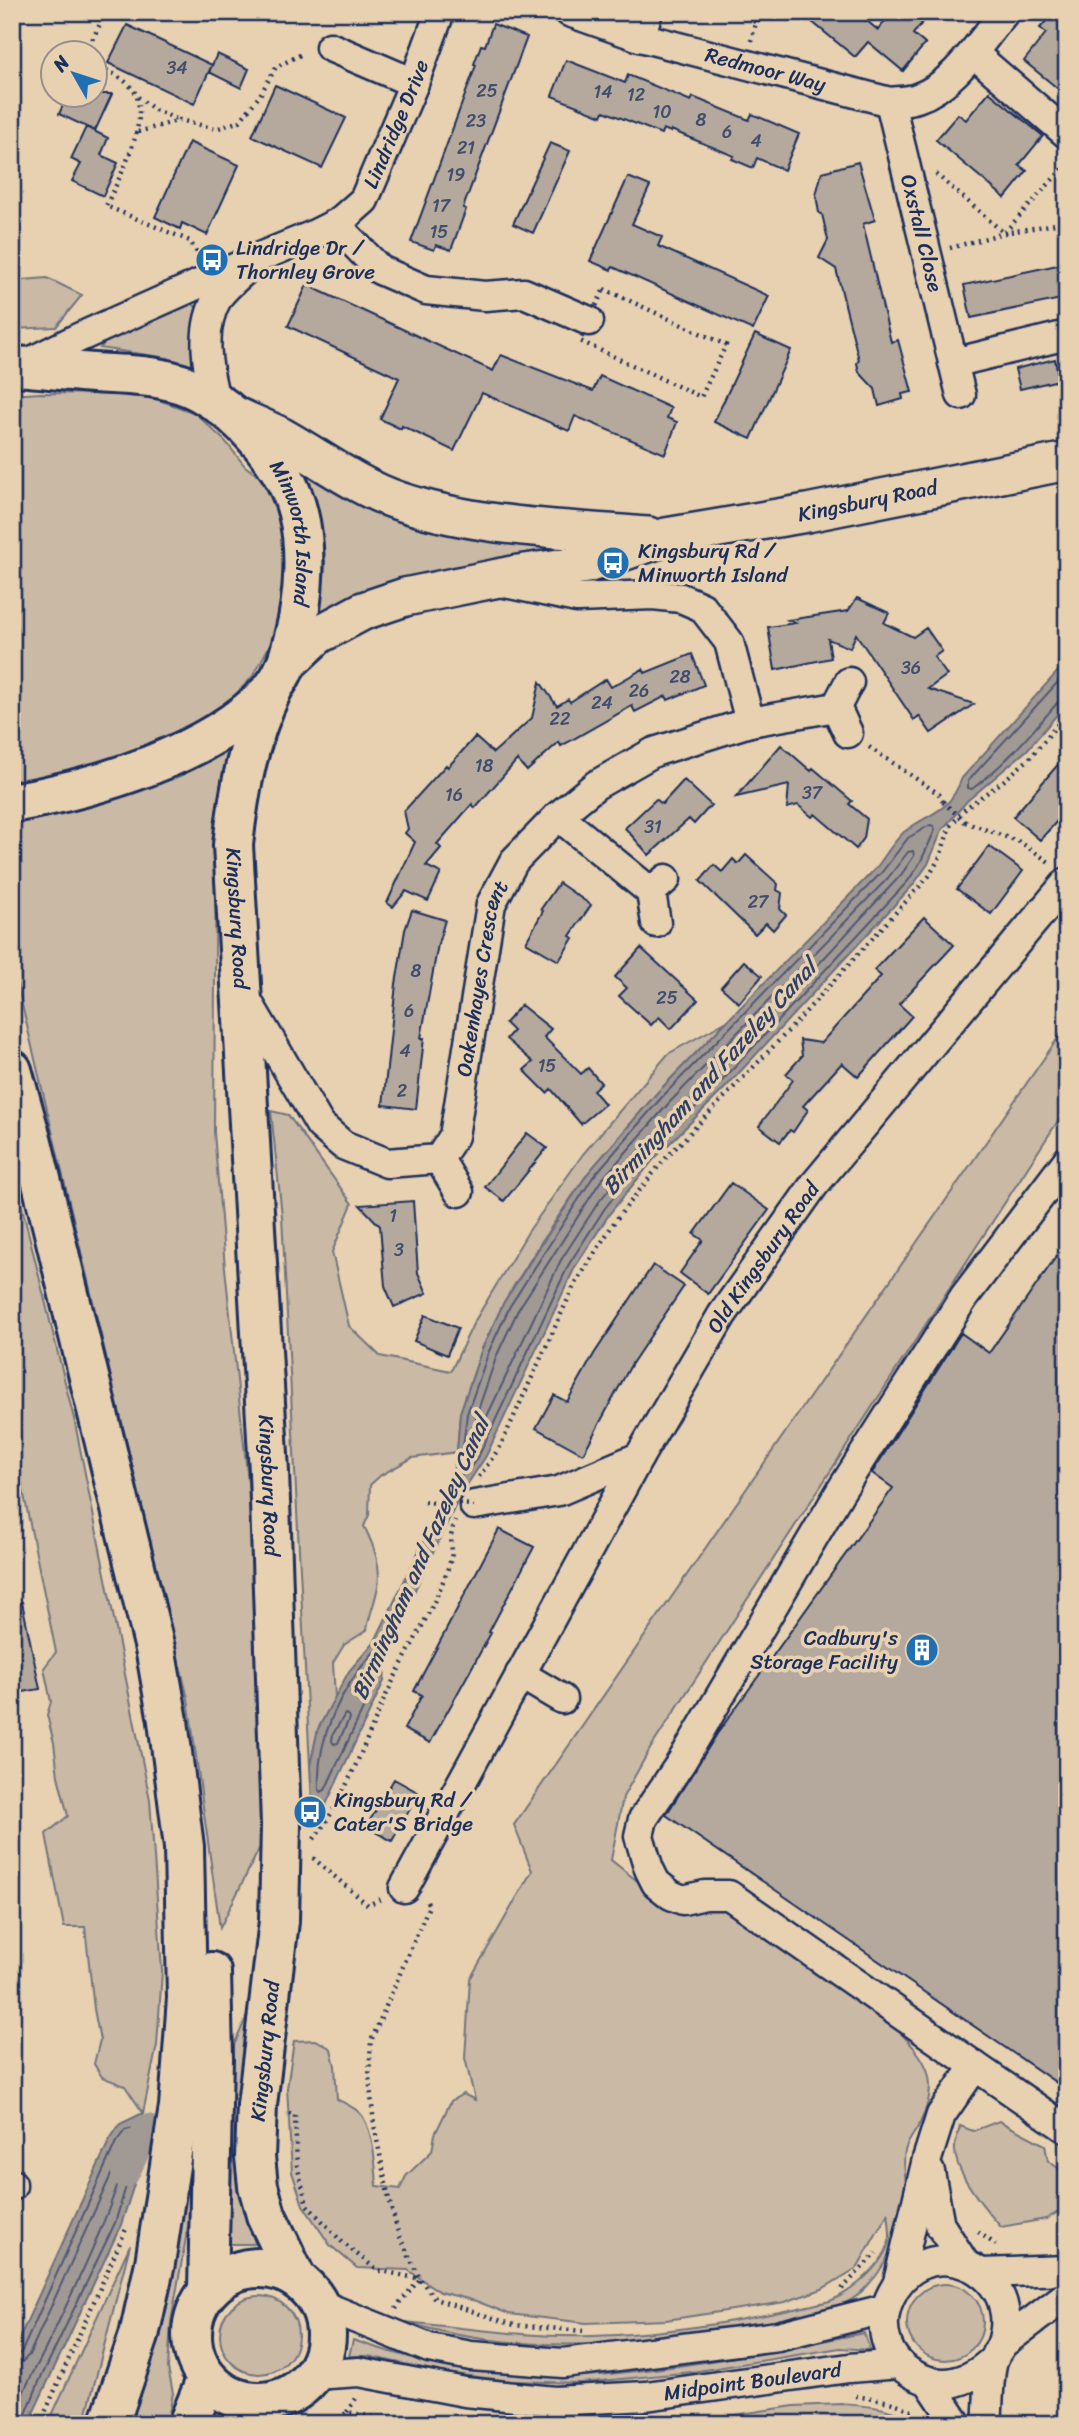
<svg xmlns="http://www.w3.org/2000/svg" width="1079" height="2436" font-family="Sriracha,sans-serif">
	<rect width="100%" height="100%" fill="#e7d1b0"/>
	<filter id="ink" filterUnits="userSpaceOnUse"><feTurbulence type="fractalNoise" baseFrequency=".0143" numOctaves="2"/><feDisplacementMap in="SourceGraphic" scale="14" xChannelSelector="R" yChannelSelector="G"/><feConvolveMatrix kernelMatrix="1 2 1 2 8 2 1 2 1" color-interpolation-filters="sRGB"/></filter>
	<g filter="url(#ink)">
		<path fill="#cab9a4" stroke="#727481" stroke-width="2" d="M47,278L82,295L56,327L12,329V281Z
			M192,303L196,307L192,368L168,358L100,348L106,341Z
			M40,393L116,394L156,399L195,413L225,441L245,466L261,478L278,507L287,539L285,612L271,643L253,676L224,707L163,744L70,773L12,788V395Z
			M297,472L378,510L551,544L552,552C471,566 390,574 318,615C321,597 325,579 325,561C324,530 308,500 297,472Z
			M234,739L222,777L216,818L214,1132L225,1268L254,1538L263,1841L220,1928L188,1699L12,963V818Z
			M727,1021L657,1093L588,1173L545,1236L504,1302L482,1349L460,1413L457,1452L412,1458L381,1475L370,1485L369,1515L364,1526C374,1546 383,1569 377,1591C374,1605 369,1616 367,1630L344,1645L333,1663L335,1697L318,1729L310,1766L282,1216L271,1111L288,1115L352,1204L332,1252L349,1326L380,1356L451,1371L473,1324L528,1232L583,1154L668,1054Z
			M1067,1025V1107L650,1749L623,1797L611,1860L670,1907L718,1905L730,1911L894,2026C926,2059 942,2078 920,2123C916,2132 907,2141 905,2151C902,2163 907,2179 906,2193C902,2232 888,2269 858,2295C839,2311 806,2314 783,2319C663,2345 524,2359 406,2322C468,2328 530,2338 592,2336C672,2334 752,2319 830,2301C852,2292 888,2262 890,2236C890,2229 889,2220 888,2213L857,2268L822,2289L785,2302L666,2320L586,2323L509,2314L476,2301L440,2292L408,2270L357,2268L330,2245L303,2205L292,2172L287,2088L294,2041L316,2040L331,2049L335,2066L337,2099C346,2104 359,2109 364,2119C373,2134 376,2169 377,2186L400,2189L406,2176L432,2151L435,2134L451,2101L463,2094L475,2100L465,2058L470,1979L532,1871L514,1825Z
			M12,1166L75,1423L150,1800L162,1971L157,2045L143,2113L125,2086L102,2077L94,2064L100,2040L94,2009L85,1927H64L46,1834L68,1816L58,1776L54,1743L47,1715L51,1702L44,1668L56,1652L12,1436Z
			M261,1984L239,2180L255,2244H225L227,2061Z
			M196,2107L190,2215L171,2322L168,2368L173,2393L167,2424H128Z
			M999,2121L1045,2145L1048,2161L1067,2174V2207L1046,2219L1001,2227C986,2210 953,2171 955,2147C955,2140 959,2133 960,2126L973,2131Z
			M130,2245L84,2424H48Z
			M907 2322a38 38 0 1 1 76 0a38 38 0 1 1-76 0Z
			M220 2335a39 39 0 1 1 78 0a39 39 0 1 1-78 0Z
			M864,2333L870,2350L840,2348L692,2372L581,2383L512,2381L445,2373L368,2356H349L353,2340C426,2366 501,2376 579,2376C598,2376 618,2373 637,2371C714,2363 789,2347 864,2333Z
			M842,2404C866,2406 895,2406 913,2424H675L794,2406Z"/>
		<path fill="#a19994" stroke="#6b6f7e" stroke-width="2" d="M1067,661V703L1027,750L967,801L942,830L928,864L913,885L725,1088L653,1160L610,1213L575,1267L486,1456L461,1494L387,1648L384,1681L322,1813L313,1824L310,1766L318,1729L349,1671L375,1641L450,1487L457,1452L460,1413L482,1349L504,1302L588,1173L657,1093L877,867C885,856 894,841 904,832C932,810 947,816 962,778Z
			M143,2113L137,2175L121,2225L28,2424H12V2354L110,2139L120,2124Z"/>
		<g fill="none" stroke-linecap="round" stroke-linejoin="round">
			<path stroke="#515974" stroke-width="2" d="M1067,672L968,781V788L972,789C1006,764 1032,732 1059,701L1067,699
				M930,825L934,826L935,830L921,861L908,881L720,1083L647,1155L605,1208L569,1264L480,1453L467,1473L462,1474L460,1471L467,1414L489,1351L510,1306L593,1177L662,1097L882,872L908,838Z
				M913,851L914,856L901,875L714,1077L641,1149L598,1203L561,1260L481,1429L476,1430V1416L497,1355L518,1310L600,1182L669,1103L888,878L908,852Z
				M374,1652L379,1655L377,1679L325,1790L321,1792L319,1789C316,1739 340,1689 374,1652Z
				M345,1714L348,1715L349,1719L338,1743L334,1744L332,1741L333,1734Z
				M12,2355H18L22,2351L116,2142L125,2130L133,2128L135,2131L130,2173L115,2223L39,2382L22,2424
				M12,2364L22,2362L29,2355L115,2166L120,2164L122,2171C102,2234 73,2291 45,2350C36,2368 14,2405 13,2424"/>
			<path stroke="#a19994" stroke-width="28" d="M125,2174L147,2128"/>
		</g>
		<path fill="#b4a99c" stroke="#1b2f5e" stroke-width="2" d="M800,12H856L878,30L892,12H931L913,34L925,44L903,71L868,42L855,57Z
			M1054,12H1067V96L1024,61L1046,33L1040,28Z
			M493,24L527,37L463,208L466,209L451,250L436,245L434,250L411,242L476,65L474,64L481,45L485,46Z
			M127,25L212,65L194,104L108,63Z
			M217,54L249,69L241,88L209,72Z
			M566,60L625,83L628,75L691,101L693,97L749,120L752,114L799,134L784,170L757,158L753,168L732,159L734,156L671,130V132L663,129L661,134L604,111L602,116L552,96Z
			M275,85L346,118L322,168L252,136Z
			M989,92L1043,136L1019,165L1027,171L1005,198L936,140L958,114L966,120Z
			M68,94H112L95,131L59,114Z
			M86,127L108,138L101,155L118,163L103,196L72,181L81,164L71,159Z
			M189,142L239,165L207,235L182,223L180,229L155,217Z
			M550,143L570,151L533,233L513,224Z
			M858,162L875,220L863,224L891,342L898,340L912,392L902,394L903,399L879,406L875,389L859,372L857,363L859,360L836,269L819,258L828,240L822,214L819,213L816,195L822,172Z
			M628,177L650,186L632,224L662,237L658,246L769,296L753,330L613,267L611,270L590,261Z
			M1067,263V287L1059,289L1061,299L971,318L964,285Z
			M307,285L493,371L501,355L593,391L600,376L671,408L667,418L677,422L665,454L575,416L569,431L482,393L454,451L402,426L401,429L380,419L399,378L288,326Z
			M755,334L791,350L751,439L714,422Z
			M1055,359L1059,380L1020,389L1015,369Z
			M857,598L889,613L884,623L913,637L926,628L942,651L934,657L947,675L928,689L974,704L931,733L919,716L914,720L856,634L850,648L828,639L831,658L775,670L768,627L795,623L788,620L848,611Z
			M692,654L704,685L668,700L666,696L635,712L632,706L561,746L559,742L527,771L517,760L475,808L472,804L437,844L441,848L426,866L441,873L428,901L406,891L393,907L387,903L415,842L405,833L408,829L404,811L446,765L448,767L475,737L493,753L532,718L540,682L557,706L568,699L570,702L606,679L611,687L643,669L645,673Z
			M781,745L811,771L813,768L852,801L849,804L867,819L864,838L856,849L815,814L812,817L798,805L787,808L789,785L736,797Z
			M1067,754V810L1040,840L1013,817Z
			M684,780L711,805L694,824L689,819L649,855L625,828L656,799L662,804Z
			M989,846L1023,871L991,914L957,889Z
			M746,855L778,884L777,890L782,893L780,909L786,915L773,930L766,923L755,934L700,881L714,865L722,872L733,859L738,864Z
			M559,883L591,905L570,936L573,938L559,961L526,942L543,911L541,909Z
			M412,910L445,920L438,944L421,1038H424L416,1109L383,1105L396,984L405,930Z
			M924,917L954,945L899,1004L912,1016L858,1077L842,1063L803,1106L808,1110L793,1132L790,1130L780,1142L759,1126L793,1080L786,1074L802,1056L800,1040L821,1043L881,976L874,970Z
			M641,948L698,1000L671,1029L659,1017L651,1025L619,996L627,988L615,977Z
			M744,961L762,976L739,1003L721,987Z
			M521,1005L551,1029L544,1037L581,1074L588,1068L601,1083L593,1090L605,1104L581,1124L551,1089L547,1093L524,1070L533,1062L506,1039L513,1031L505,1023Z
			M527,1133L547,1148L504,1201L485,1187Z
			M731,1183L769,1210L708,1294L680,1273L703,1240L694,1234Z
			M413,1201L418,1273L427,1293L394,1307L385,1286L380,1226L360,1205Z
			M1067,1241V2090L666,1815L717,1734L893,1488L872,1473L961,1333L989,1353Z
			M653,1265L684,1286L631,1365L583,1454L536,1428L554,1395L567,1402L594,1354Z
			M425,1315L458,1328L447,1355L414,1341Z
			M499,1529L534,1547L489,1632L491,1633L430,1743L404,1729L422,1695L414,1691Z
			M22,1602L40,1689L12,1694V1603Z
			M394,1779L419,1793L392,1841L366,1827Z"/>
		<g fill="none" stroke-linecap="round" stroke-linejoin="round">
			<defs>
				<g id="minor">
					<path id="s1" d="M569,12L640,37L890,102C898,101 909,101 917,98C954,86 981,40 1005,12"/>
					<path d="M640,37L648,12"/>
					<path d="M330,47L414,83"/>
					<path d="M973,53L1067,134"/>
					<path id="s2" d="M890,102L961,395"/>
					<path d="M339,222L345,234L380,270L426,290L485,296L524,293L589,321"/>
					<path d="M953,363L1067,335"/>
					<path id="s3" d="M22,366L78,338L257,258L311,236L339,222L364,200L414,83L440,12"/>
					<path d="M216,403C207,369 199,329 218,297C225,287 236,278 245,270"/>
					<path d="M500,582L577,598L653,595L681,598L702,607L729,642L750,722"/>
					<path d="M848,733L836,707L849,682"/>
					<path d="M558,816L651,892"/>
					<path d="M656,923L651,892L666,879"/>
					<path id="s4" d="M245,997L320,1125L343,1145L387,1163L439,1159L454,1136L491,904L514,861L558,816L596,785L654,752L750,722L836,707"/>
					<path d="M439,1159L459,1192"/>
					<path d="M474,1505L559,1491L639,1457"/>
					<path d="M520,1674L562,1699"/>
					<path id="s5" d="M404,1888L639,1457L722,1315L814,1185L1067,882"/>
					<path d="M975,2066L729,1895H705L683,1900L671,1895L656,1883L649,1869L639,1836L643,1819L682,1761L840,1492L964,1297L1067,1161"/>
					<path d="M930,2172L940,2225L965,2264"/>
					<path d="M12,2184V2186"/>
					<path d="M981,2273L1067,2270"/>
					<path d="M898,2282L927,2159L941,2115L975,2066L1067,2129"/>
					<path d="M319,2304L429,2348L471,2356L563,2363L778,2336L884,2309"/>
					<path d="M1002,2344L1067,2295"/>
					<path id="s6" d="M313,2375L359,2372L465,2392L555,2401L646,2396L849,2368L900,2364"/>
					<path d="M929,2382L957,2424"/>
					<path d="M987,2424C989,2404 988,2379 993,2360C995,2355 998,2350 1001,2346C1005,2334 1007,2321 1004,2309C1001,2291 988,2276 973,2268C896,2229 843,2351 926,2380C952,2389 975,2377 993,2360"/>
				</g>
				<g id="major">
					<path d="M233,415C249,422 267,429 282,437C321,459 357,487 399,501C478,528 566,529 648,536"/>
					<path id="s7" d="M287,664L318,635L363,611L405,597L518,574L587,564L666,537L807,513L1067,461"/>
				</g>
				<g id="highway">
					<path id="s8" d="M12,366C35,367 58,370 81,372C121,376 163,372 200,392C243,416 286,464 298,513C307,548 304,598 295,633C290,653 285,675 270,691C210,755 96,788 12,803"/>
					<path id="s9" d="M272,690C248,740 239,790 233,845L269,1472L281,1825L279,1921L257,2105L255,2157L258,2186L266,2215L296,2278"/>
					<path d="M12,1070L32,1142L156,1653L168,1721L184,1847L187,1998L179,2107L155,2263L139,2336L109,2424"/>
					<circle cx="259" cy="2335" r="67"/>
					<path d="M208,2290L213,2058L211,1972"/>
					<path d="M188,2424L207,2378"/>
				</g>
			</defs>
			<use href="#minor" stroke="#1b2f5e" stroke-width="33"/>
			<use href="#major" stroke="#1b2f5e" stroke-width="42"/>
			<use href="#highway" stroke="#1b2f5e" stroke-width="44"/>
			<path stroke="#1b2f5e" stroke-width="4.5" stroke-dasharray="2 5" stroke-linecap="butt" d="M743,12L756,23
				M751,41L756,23L765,12
				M86,52L106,12
				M94,64C108,71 132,81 137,97C147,128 119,178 106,206L190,241L199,256
				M138,97L155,110L179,120
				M138,132L180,120L216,129L240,121L260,95L276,67L304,53
				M936,174L1004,233L1067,164
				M950,248L1004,233L1067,222
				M604,289L726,345L701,397L580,341Z
				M869,747L939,794L943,802
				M965,822L1020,842L1052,864
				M479,1477L500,1447L573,1288L615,1221L663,1161L791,1028L929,876L940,857L950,826L967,807L1002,782L1029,759L1067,713
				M314,1839C348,1794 366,1737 390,1687C410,1646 436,1606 450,1562C455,1548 447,1540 455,1521
				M313,1858L368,1905L383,1898
				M289,2113L295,2115L297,2165L307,2205L343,2243L377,2270L420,2279L435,2299L514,2325L583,2331
				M978,2232L996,2245
				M842,2289L876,2253
				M396,2309L400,2302L420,2279L399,2235L389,2199L374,2125L369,2077L371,2041L429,1906L427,1902
				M856,2396C875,2400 903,2401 917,2416
				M347,2412L357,2397
				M40,2424L126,2229
				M334,2424L347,2412L413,2424"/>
			<use href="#minor" stroke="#e7d1b0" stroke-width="28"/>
			<use href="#major" stroke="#e7d1b0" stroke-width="37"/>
			<use href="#highway" stroke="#e7d1b0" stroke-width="38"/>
			<path stroke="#1b2f5e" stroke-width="4.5" stroke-dasharray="2 5" stroke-linecap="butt" d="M943,802L965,822
				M424,1502L474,1505"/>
		</g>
	</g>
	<defs>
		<symbol id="bus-disc" viewBox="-11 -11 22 22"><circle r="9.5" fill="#1f6fb2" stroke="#e7d1b0"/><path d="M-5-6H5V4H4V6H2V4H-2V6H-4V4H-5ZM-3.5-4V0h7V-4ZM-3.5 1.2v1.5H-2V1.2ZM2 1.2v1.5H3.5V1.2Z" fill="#fff"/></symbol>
		<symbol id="building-disc" viewBox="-11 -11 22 22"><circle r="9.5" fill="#1f6fb2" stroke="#e7d1b0"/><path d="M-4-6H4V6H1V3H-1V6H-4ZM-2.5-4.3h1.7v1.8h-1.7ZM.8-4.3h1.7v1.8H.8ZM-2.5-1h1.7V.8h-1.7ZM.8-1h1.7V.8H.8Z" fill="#fff"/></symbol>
	</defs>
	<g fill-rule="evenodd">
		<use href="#bus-disc" x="193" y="241" width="38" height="38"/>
		<use href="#bus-disc" x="594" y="544" width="38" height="38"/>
		<use href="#building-disc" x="903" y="1631" width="38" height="38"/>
		<use href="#bus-disc" x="291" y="1793" width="38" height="38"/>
	</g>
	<g text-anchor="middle" stroke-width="7" stroke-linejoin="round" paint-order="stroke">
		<g font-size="18" fill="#414e6e">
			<text x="177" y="74">34</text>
			<text x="487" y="97">25</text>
			<text x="603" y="98">14</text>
			<text x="636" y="101">12</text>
			<text x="662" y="118">10</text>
			<text x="701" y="126">8</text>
			<text x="476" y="127">23</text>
			<text x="727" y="138">6</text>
			<text x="756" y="147">4</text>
			<text x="466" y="154">21</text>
			<text x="456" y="181">19</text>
			<text x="441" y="212">17</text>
			<text x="439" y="238">15</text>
			<text x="911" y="674">36</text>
			<text x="680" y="683">28</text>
			<text x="639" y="697">26</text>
			<text x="602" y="709">24</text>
			<text x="560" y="725">22</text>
			<text x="484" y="772">18</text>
			<text x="812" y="799">37</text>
			<text x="454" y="801">16</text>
			<text x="653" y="833">31</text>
			<text x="758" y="908">27</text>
			<text x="416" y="977">8</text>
			<text x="667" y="1004">25</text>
			<text x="409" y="1017">6</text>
			<text x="405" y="1057">4</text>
			<text x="547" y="1072">15</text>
			<text x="402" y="1097">2</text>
			<text x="393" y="1222">1</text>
			<text x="399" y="1256">3</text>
		</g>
		<g font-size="21" fill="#1b2f5e" stroke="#e7d1b0">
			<text dy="7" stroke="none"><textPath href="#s1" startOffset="205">Redmoor Way</textPath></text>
			<text dy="7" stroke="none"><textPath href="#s3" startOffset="464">Lindridge Drive</textPath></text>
			<text dy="7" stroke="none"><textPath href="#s2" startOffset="135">Oxstall Close</textPath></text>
			<text dy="7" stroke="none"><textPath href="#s7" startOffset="611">Kingsbury Road</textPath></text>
			<text dy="7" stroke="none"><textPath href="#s8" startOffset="369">Minworth Island</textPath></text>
			<text dy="7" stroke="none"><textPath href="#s9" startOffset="234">Kingsbury Road</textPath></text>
			<text dy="7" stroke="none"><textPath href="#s4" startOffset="466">Oakenhayes Crescent</textPath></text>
			<text dy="7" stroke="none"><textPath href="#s5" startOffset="726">Old Kingsbury Road</textPath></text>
			<text dy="7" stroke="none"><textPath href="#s9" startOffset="802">Kingsbury Road</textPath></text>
			<text transform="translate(265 2051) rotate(-84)" y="7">Kingsbury Road</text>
			<text dy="7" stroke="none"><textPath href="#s6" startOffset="443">Midpoint Boulevard</textPath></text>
		</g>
		<g font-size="21" fill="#1b2f5e" stroke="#e7d1b0" text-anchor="start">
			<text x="236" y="255">Lindridge Dr /<tspan x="236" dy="24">Thornley Grove</tspan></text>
			<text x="638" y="558">Kingsbury Rd /<tspan x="638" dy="24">Minworth Island</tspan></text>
			<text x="898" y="1645" text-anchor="end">Cadbury's<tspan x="898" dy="24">Storage Facility</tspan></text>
			<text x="334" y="1807">Kingsbury Rd /<tspan x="334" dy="24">Cater'S Bridge</tspan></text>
		</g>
		<g font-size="23" font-style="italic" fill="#2f3f66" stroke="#e7d1b0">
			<text transform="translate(709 1077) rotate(-48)" y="8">Birmingham and Fazeley Canal</text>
			<text transform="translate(420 1558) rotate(-66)" y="8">Birmingham and Fazeley Canal</text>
		</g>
	</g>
	<rect width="1079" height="2436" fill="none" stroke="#e7d1b0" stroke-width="42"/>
	<rect x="21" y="21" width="1037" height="2394" fill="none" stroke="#1b2f5e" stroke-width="2.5" filter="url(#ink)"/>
	<g transform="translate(74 74) rotate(309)"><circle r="33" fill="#e7d1b0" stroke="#95908f" stroke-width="2"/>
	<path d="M0-5L12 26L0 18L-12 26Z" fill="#1f6fb2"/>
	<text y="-10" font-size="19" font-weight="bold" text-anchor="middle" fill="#1b2f5e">N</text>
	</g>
</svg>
